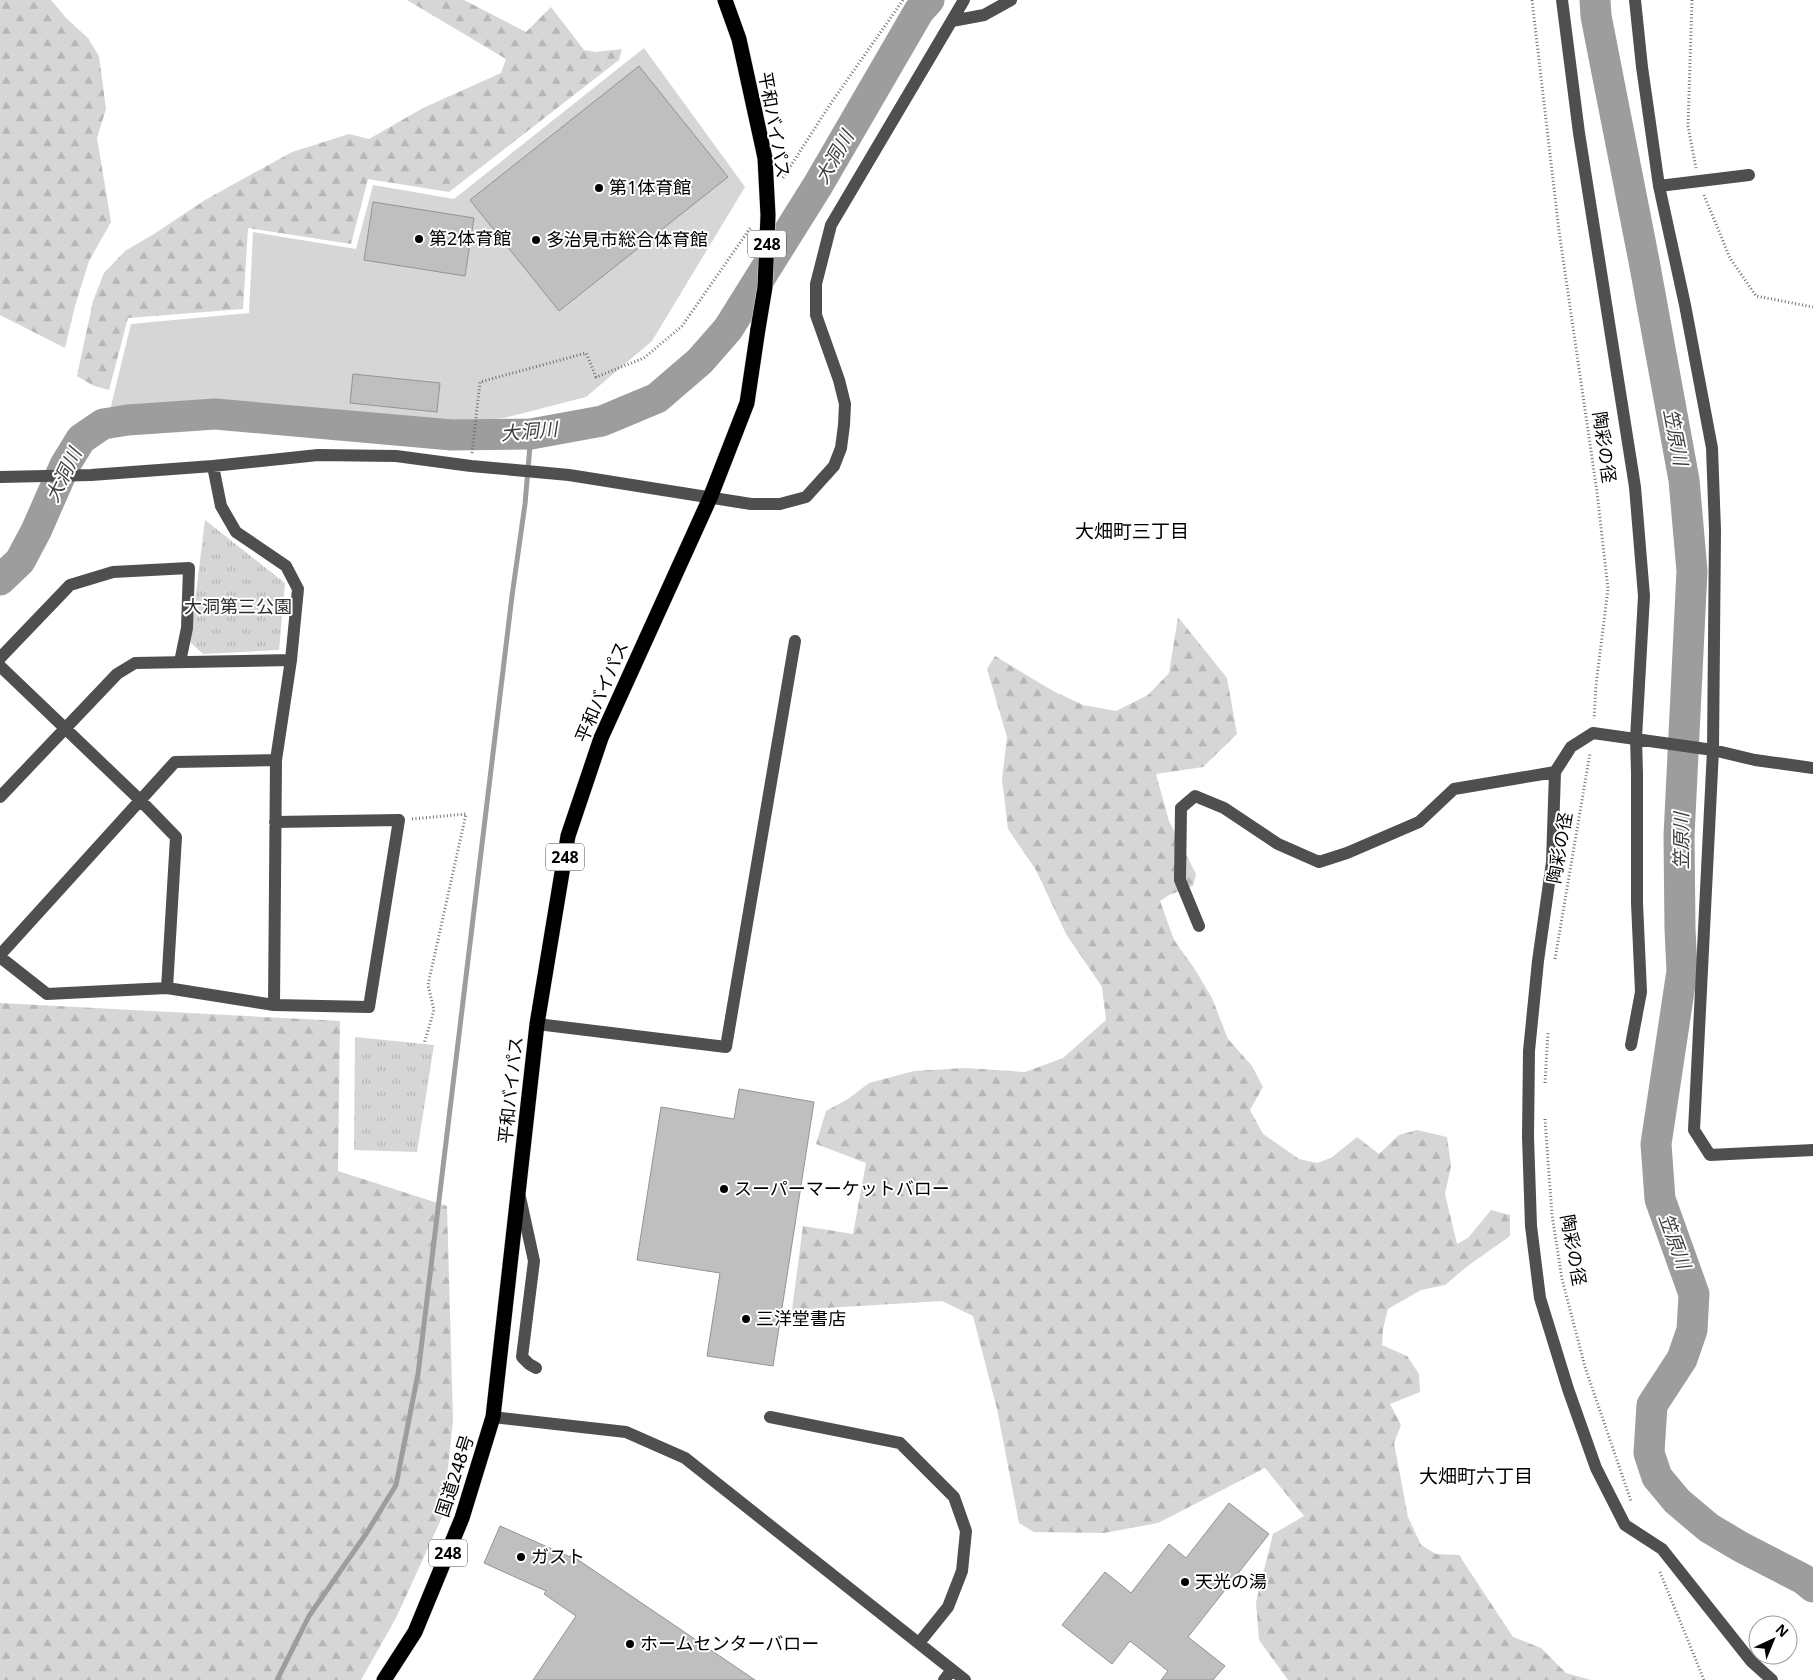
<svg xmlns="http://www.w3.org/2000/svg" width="1813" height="1680" font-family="'Noto Sans','Noto Sans JP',sans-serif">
	<defs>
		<pattern id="grass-tufts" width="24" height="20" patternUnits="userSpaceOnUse" patternTransform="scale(1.25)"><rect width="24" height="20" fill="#d6d6d6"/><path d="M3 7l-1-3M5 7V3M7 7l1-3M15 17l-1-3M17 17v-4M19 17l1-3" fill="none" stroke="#b6b6b6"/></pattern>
		<pattern id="forest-firs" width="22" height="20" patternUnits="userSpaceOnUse" patternTransform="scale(1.25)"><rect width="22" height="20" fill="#d6d6d6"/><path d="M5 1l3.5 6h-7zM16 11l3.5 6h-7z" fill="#b6b6b6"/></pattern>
	</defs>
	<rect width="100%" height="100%" fill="#fff"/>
	<path fill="url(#grass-tufts)" d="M205,520L285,583L279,650L203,654L190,642Z
		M355,1037L434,1045L417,1152L354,1150Z"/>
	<path fill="url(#forest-firs)" d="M0,0H51L67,19L88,38L99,56L106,109L97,138L111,222L89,261L75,306L65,348L0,315Z
		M407,0H464L526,32L551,7L584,50L595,52L622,49L619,60L449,192L368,179L351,244L248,228L243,309L128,318L109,390L94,386L77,376L93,301L104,273L125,251L154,234L205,200L292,152L349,134L369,139L423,108L501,73L506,59Z
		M1178,617L1227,678L1237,734L1203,767L1156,774L1169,821L1196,874L1193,886L1169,895L1160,901L1174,940L1194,968L1212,998L1228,1039L1252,1066L1263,1087L1250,1110L1263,1134L1299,1159L1317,1163L1331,1158L1357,1137L1379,1154L1399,1135L1417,1130L1447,1137L1451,1166L1445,1194L1457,1244L1468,1238L1491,1210L1510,1215V1236L1469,1265L1445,1285L1421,1290L1388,1309L1383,1329L1382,1345L1407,1356L1419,1374L1420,1392L1390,1404L1401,1425L1394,1443L1408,1517L1421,1545L1436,1554L1459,1555L1513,1637L1541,1648L1566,1673L1591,1680H1288L1259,1640L1256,1602L1273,1534L1304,1516L1265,1468L1158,1523L1104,1533L1034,1532L1019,1523L997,1409L973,1316L942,1301L792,1310L803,1226L853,1234L866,1163L816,1144L826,1111L848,1099L869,1083L914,1071L965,1068L1025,1072L1063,1058L1106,1020L1102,987L1066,934L1036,870L1008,829L1002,779L1007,737L987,669L995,656L1053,691L1083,705L1116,711L1148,695L1169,673Z
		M0,1003L340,1021L338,1171L447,1206L453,1420L443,1515L397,1616L361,1680H0Z"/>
	<path fill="#d6d6d6" d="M644,48L745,187L652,341L586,397L504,418L438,425L221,409L110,410L131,324L249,313L253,232L356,249L373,185L454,199Z"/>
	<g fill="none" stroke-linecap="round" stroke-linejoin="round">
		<path stroke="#9d9d9d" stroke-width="5" d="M277,1680L309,1616L366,1534L396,1485L418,1374L512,596L525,504L531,434"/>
		<path stroke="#9d9d9d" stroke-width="31" d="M1595,0L1596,16L1644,261L1684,480L1692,571L1679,836L1680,929L1682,971L1656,1144L1660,1199L1694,1294L1692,1330L1682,1359L1652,1405L1649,1453L1657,1477L1677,1501L1709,1528L1741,1547L1803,1579L1813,1587
			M0,580L20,561L36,531L65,465L81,439L103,424L128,420L215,414L452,435L531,434L602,421L657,398L700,361L728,329L818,185L919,11L929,0"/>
	</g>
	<path fill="#bfbfbf" stroke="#939393" d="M639,66L728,177L559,311L470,200Z
		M373,202L474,218L465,276L364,260Z
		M353,374L440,383L437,412L350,403Z
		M739,1089L814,1102L773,1366L707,1356L720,1273L637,1260L661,1107L734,1119Z
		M1229,1503L1269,1534L1188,1637L1225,1666L1213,1680H1161L1168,1671L1130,1641L1112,1664L1062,1625L1105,1572L1131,1593L1169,1544L1186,1558Z
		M500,1526L570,1557L571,1555L755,1680H533L576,1616L544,1594L546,1591L484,1563Z"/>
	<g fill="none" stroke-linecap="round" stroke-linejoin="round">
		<defs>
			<path id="highway" d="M725,0L739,39L765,158
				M384,1680L415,1632L462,1518L493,1417L537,1024L568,836L601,738L710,498L747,403L758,329"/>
		</defs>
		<use href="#highway" stroke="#dbdbdb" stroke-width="16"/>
		<path stroke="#717171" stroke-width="3" stroke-dasharray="1 2.5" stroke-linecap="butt" d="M1532,0L1559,231L1597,492L1608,589L1596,685L1594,719
			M1692,0L1688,126L1696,168
			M783,178L829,106L903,0
			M1704,195L1730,258L1756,296L1813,307
			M472,453L480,382L586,353L596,377L644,358L682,326L751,227
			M412,819L466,814L428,985L434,1010L424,1044
			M1555,959L1590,753
			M1545,1083L1548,1032
			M1545,1119L1552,1215L1562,1279L1585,1367L1631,1501
			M1660,1572L1704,1680"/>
		<path stroke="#4f4f4f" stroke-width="12" d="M1562,0L1579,133L1635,487L1644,596L1636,738L1637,773V903L1641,992L1631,1045
			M1635,0L1642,67L1659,186L1685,305L1712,448L1715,530L1713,750L1694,1130L1710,1155L1813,1150
			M952,21L984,15L1011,0
			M1659,186L1749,175
			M213,466L221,506L236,532L286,566L298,589L291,660L276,760L274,1005
			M0,477L91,475L213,466L318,455L396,456L471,466L569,475L751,504H780L806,497L834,466L841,448L844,425L845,404L839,380L816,315V284L831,225L964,0
			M0,658L70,585L113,572L189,568L187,628L180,662
			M0,666L140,800L176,837L167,988
			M1555,772L1552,862L1538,961L1529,1051L1528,1137L1531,1226L1540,1298L1568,1389L1596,1468L1625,1525L1662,1549L1751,1661L1772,1680
			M0,797L117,674L135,663L291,660
			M1199,926L1180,880L1181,808L1195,796L1224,808L1278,844L1319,862L1347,853L1419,822L1454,789L1555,772L1571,747L1593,733L1713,750L1755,760L1813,768
			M0,955L175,762L276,760
			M0,957L47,994L167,988L274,1005L369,1007L399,820L275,822
			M537,1024L726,1047L795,641
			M520,1197L534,1261L522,1357L529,1364L536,1368
			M493,1417L626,1432L685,1458L965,1680
			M770,1417L900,1443L954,1497L966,1531L962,1571L948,1607L919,1643
			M944,1680L952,1670"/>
		<use href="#highway" stroke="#000" stroke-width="15"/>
		<defs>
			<path id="highway-bridge" d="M758,329L765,287L768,215L765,158"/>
		</defs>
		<use href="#highway-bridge" stroke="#dbdbdb" stroke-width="16" stroke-linecap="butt"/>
		<use href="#highway-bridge" stroke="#000" stroke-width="15"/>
	</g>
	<g fill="#000" stroke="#fff" stroke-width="2">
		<circle cx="599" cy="188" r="5"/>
		<circle cx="419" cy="239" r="5"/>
		<circle cx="536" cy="240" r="5"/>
		<circle cx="724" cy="1189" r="5"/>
		<circle cx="746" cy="1319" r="5"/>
		<circle cx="521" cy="1557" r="5"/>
		<circle cx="1185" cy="1582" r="5"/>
		<circle cx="630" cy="1644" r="5"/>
	</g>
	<g text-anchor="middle" stroke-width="4" stroke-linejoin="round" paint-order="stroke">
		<g fill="#fff" stroke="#4c4c4c" stroke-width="1">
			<rect x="748" y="230.5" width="38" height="27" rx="4"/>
			<rect x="546" y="843.5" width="38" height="27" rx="4"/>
			<rect x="429" y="1539.5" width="38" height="27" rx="4"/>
		</g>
		<g font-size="16" font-weight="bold" fill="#000">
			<text x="767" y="250">248</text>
			<text x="565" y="863">248</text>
			<text x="448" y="1559">248</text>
		</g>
		<g font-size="18" fill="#000" stroke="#fff">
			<text transform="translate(774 125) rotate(80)" y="6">平和バイパス</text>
			<text transform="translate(1604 447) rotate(82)" y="6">陶彩の径</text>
			<text transform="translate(602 692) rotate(-67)" y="6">平和バイパス</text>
			<text transform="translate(1560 848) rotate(-80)" y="6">陶彩の径</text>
			<text transform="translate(511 1090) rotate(-84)" y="6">平和バイパス</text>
			<text transform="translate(1573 1250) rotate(80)" y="6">陶彩の径</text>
			<text transform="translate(455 1476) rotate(-72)" y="6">国道248号</text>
		</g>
		<g font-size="18" fill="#000" stroke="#fff" text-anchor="start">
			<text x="609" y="194">第1体育館</text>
			<text x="429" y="245">第2体育館</text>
			<text x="546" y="246">多治見市総合体育館</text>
			<text x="734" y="1195">スーパーマーケットバロー</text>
			<text x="756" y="1325">三洋堂書店</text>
			<text x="531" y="1563">ガスト</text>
			<text x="1195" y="1588">天光の湯</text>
			<text x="640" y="1650">ホームセンターバロー</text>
		</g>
		<g font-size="18" fill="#2d2d2d" stroke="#fff">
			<text x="238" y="613">大洞第三公園</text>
		</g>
		<g font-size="19" font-style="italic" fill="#3e3e3e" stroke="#fff">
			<text transform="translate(834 157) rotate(-60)" y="7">大洞川</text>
			<text transform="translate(529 431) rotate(-5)" y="7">大洞川</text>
			<text transform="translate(1676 437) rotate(79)" y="7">笠原川</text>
			<text transform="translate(63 475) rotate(-64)" y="7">大洞川</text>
			<text transform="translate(1681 841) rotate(-90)" y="7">笠原川</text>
			<text transform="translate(1675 1241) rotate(70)" y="7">笠原川</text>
		</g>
		<g font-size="19" fill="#000" stroke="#fff">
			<text x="1132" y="538">大畑町三丁目</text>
			<text x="1476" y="1483">大畑町六丁目</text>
		</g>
	</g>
	<g transform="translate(1773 1640) rotate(44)"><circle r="24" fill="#ffffff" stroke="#999999"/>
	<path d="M0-4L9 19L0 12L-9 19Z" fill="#000000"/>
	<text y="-8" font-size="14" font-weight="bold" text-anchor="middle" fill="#000000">N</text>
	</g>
</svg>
